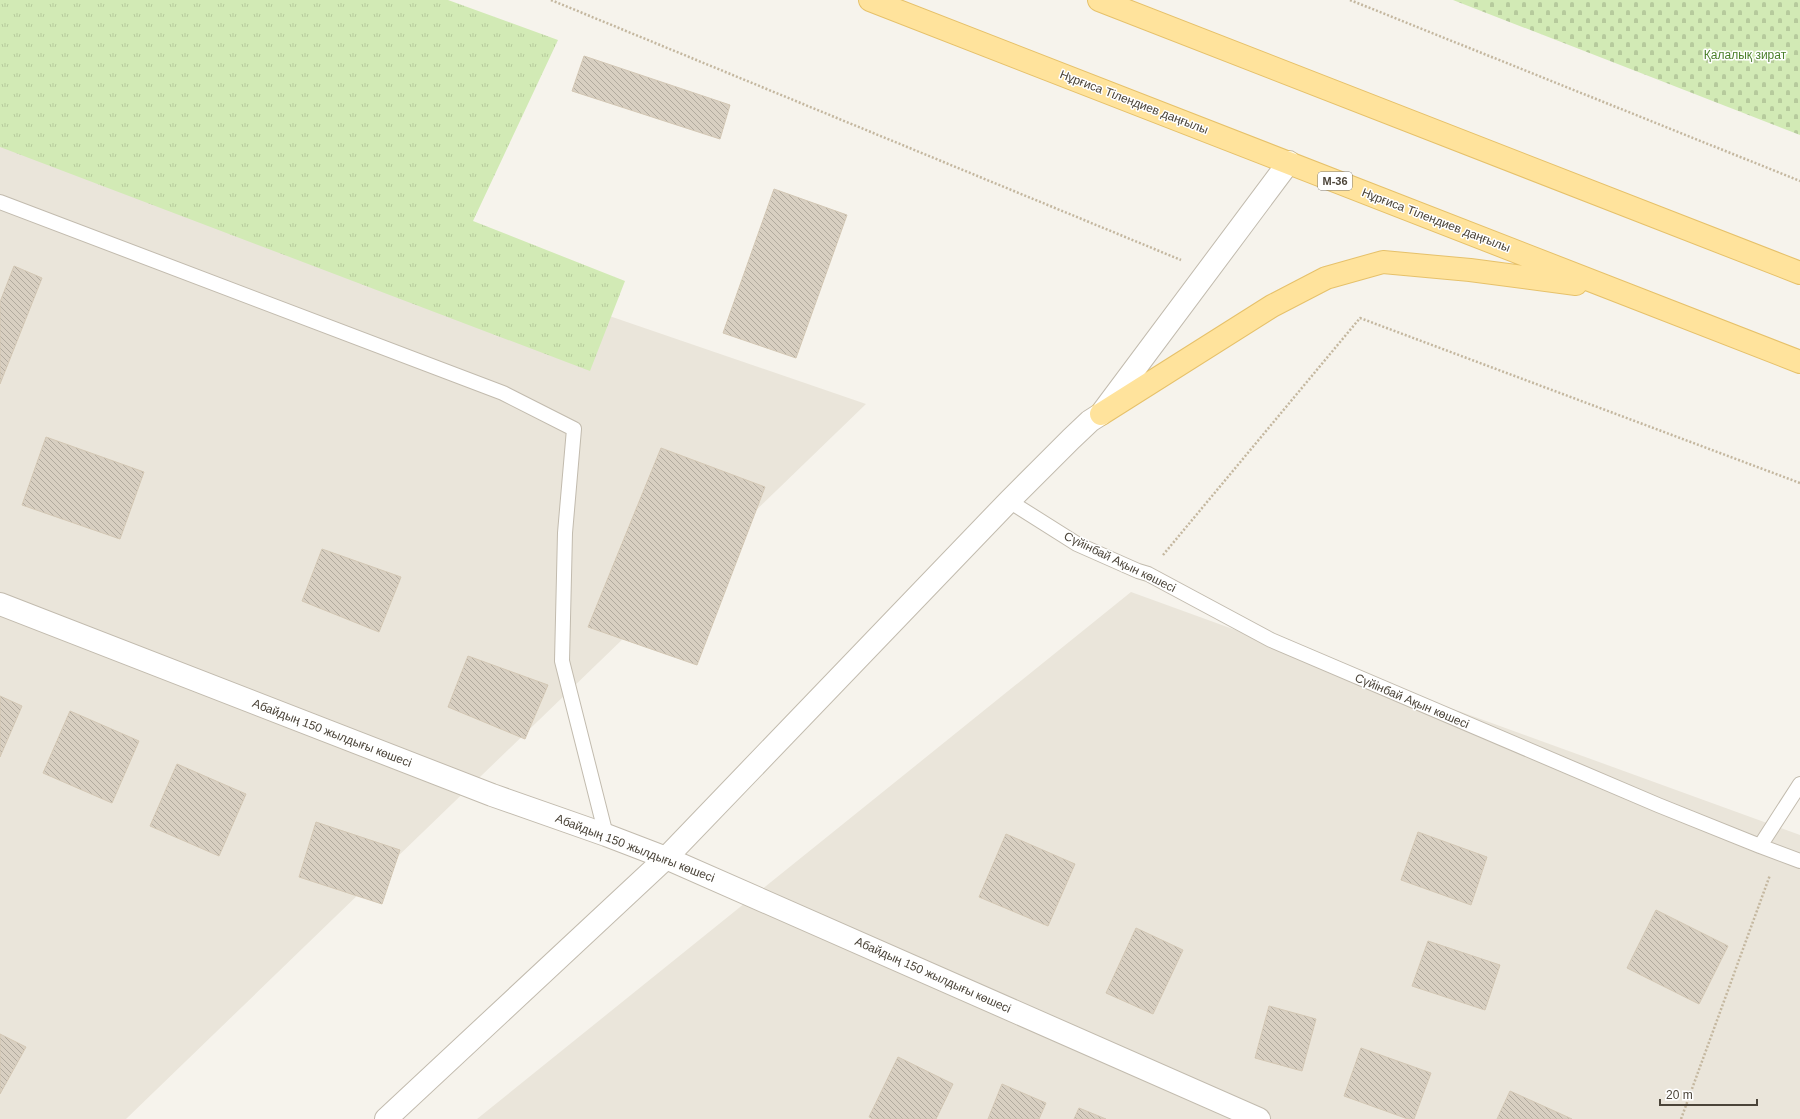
<svg xmlns="http://www.w3.org/2000/svg" width="1800" height="1119" font-family="Arial,sans-serif">
	<defs>
		<pattern id="grass-tufts" width="24" height="20" patternUnits="userSpaceOnUse"><rect width="24" height="20" fill="#d2eab5"/><path d="M3 7l-1-3M5 7V3M7 7l1-3M15 17l-1-3M17 17v-4M19 17l1-3" fill="none" stroke="#b6ca9c"/></pattern>
		<pattern id="cemetery-stones" width="16" height="16" patternUnits="userSpaceOnUse"><rect width="16" height="16" fill="#d2eab5"/><path d="M2 7V4a2 2 0 0 1 4 0v3zM10 15v-3a2 2 0 0 1 4 0v3z" fill="#b6ca9c"/></pattern>
		<pattern id="building-back-hatch" width="6" height="6" patternUnits="userSpaceOnUse"><rect width="6" height="6" fill="#d8cfc1"/><path d="M-1 5l2 2M0 0l6 6M5-1l2 2" fill="none" stroke="#b1aa9e"/></pattern>
	</defs>
	<rect width="100%" height="100%" fill="#f6f3ec"/>
	<path fill="#eae5da" d="M0,107L866,404L126,1119H0Z
		M1131,592L1800,835V1119H477Z"/>
	<path fill="url(#grass-tufts)" d="M0,0H448L558,40L473,221L625,281L590,371L0,147Z"/>
	<path fill="url(#cemetery-stones)" d="M1453,0H1800V135Z"/>
	<path fill="url(#building-back-hatch)" stroke="#d3c7b4" d="M584,56L730,105L720,139L572,91Z
		M774,189L847,215L796,358L723,333Z
		M14,266L42,278L0,384V302Z
		M46,437L144,472L120,539L22,505Z
		M661,448L765,487L697,665L588,627Z
		M322,549L401,577L379,632L302,601Z
		M468,656L548,685L525,739L448,707Z
		M0,696L22,706L0,757Z
		M70,711L139,741L112,803L43,773Z
		M177,764L246,794L219,856L150,826Z
		M316,822L400,850L382,904L299,877Z
		M1418,832L1487,857L1471,905L1401,880Z
		M1006,834L1075,864L1048,926L979,897Z
		M1656,910L1728,946L1699,1004L1627,968Z
		M1136,928L1183,950L1153,1014L1106,993Z
		M1428,941L1500,965L1485,1010L1412,986Z
		M1269,1006L1316,1019L1302,1071L1255,1058Z
		M0,1034L26,1047L0,1094Z
		M1361,1048L1431,1073L1414,1119H1408L1344,1096Z
		M898,1057L953,1084L936,1119H873L869,1117Z
		M1002,1084L1046,1103L1039,1119H988Z
		M1510,1091L1572,1119H1497Z
		M1079,1108L1106,1119H1074Z"/>
	<g fill="none" stroke-linecap="round" stroke-linejoin="round">
		<defs>
			<path id="service" d="M0,202L503,393L574,429L565,533L562,661L606,835
				M1009,501L1077,544L1138,571L1148,574L1271,640L1658,805L1760,846L1800,784
				M1760,846L1800,861"/>
			<path id="minor" d="M0,604L492,795L606,835L666,858L1259,1119"/>
			<path id="tertiary" d="M386,1119L666,858L1009,501L1071,439L1090,421L1101,414L1289,162"/>
			<path id="primary" d="M870,0L1800,362
				M1099,0L1800,273
				M1101,414L1272,306L1326,278L1383,262L1470,270L1576,284"/>
		</defs>
		<use href="#service" stroke="#c2bbae" stroke-width="16"/>
		<use href="#minor" stroke="#c2bbae" stroke-width="24"/>
		<use href="#tertiary" stroke="#c2bbae" stroke-width="24"/>
		<use href="#primary" stroke="#e6c16a" stroke-width="24"/>
		<path stroke="#c4b79f" stroke-width="2.5" stroke-dasharray="2 2" stroke-linecap="butt" d="M551,0L1181,260
			M1350,0L1800,181
			M1163,555L1360,318L1800,483
			M1681,1119L1770,875"/>
		<use href="#service" stroke="#fff" stroke-width="14"/>
		<use href="#minor" stroke="#fff" stroke-width="22"/>
		<use href="#tertiary" stroke="#fff" stroke-width="22"/>
		<use href="#primary" stroke="#ffe39c" stroke-width="22"/>
	</g>
	<g text-anchor="middle" stroke-width="3" stroke-linejoin="round" paint-order="stroke">
		<rect fill="#fff" stroke="#817c74" stroke-width="1" x="1318" y="172" width="34" height="18" rx="3"/>
		<g font-size="11" font-weight="bold" fill="#4b4439">
			<text x="1335" y="185">M-36</text>
		</g>
		<g font-size="12" fill="#4a7f2a" stroke="#fff">
			<text x="1745" y="59">Қалалық зират</text>
		</g>
		<g font-size="12" fill="#4b4439" stroke="#fff">
			<text transform="translate(1134 102) rotate(21)" y="4">Нұрғиса Тілендиев даңғылы</text>
			<text transform="translate(1436 220) rotate(21)" y="4">Нұрғиса Тілендиев даңғылы</text>
			<text transform="translate(1120 562) rotate(26)" y="4">Сүйінбай Ақын көшесі</text>
			<text transform="translate(1412 701) rotate(23)" y="4">Сүйінбай Ақын көшесі</text>
			<text transform="translate(332 733) rotate(21)" y="4">Абайдың 150 жылдығы көшесі</text>
			<text transform="translate(635 848) rotate(21)" y="4">Абайдың 150 жылдығы көшесі</text>
			<text transform="translate(933 975) rotate(24)" y="4">Абайдың 150 жылдығы көшесі</text>
		</g>
	</g>
	<path d="M1660 1099v6h97v-6" fill="none" stroke="#4b4439" stroke-width="2"/>
	<text x="1666" y="1099" font-size="12" fill="#4b4439" stroke="#ffffff" stroke-width="3" paint-order="stroke">20 m</text>
</svg>
